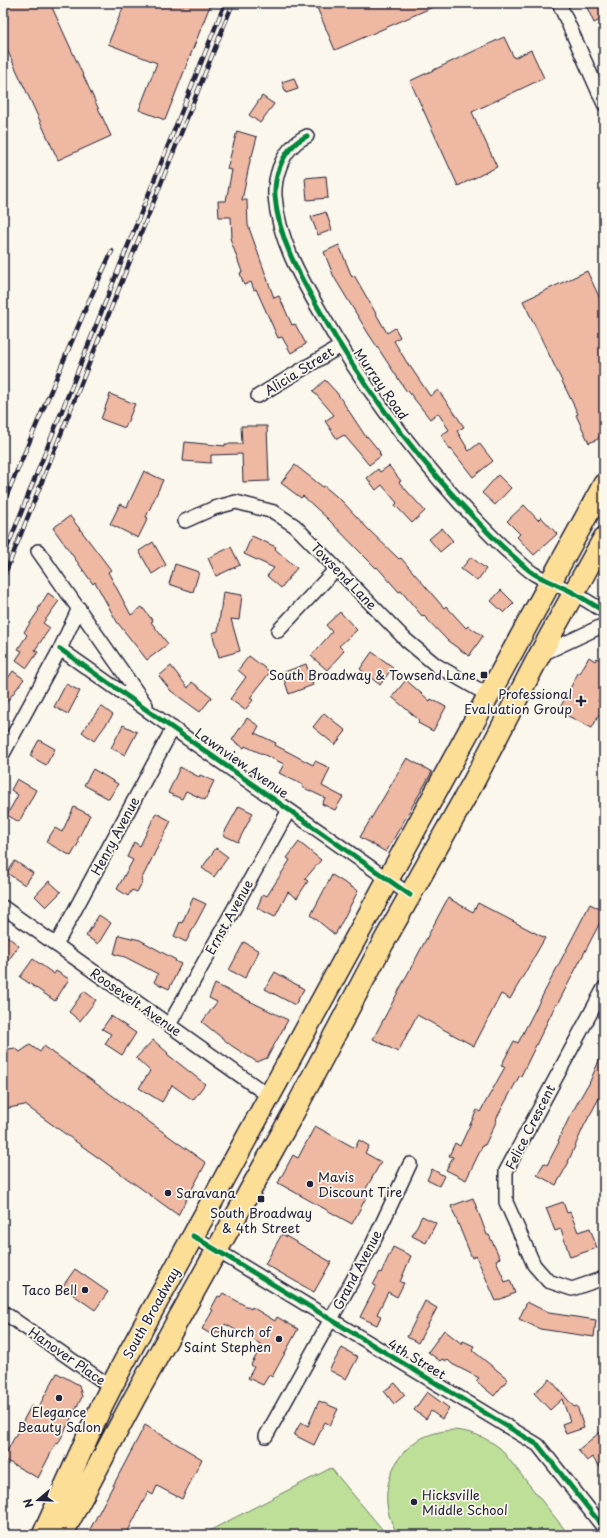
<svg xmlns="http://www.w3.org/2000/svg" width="607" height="1538" font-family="'Playpen Sans',sans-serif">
	<rect width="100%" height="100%" fill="#fbf7ec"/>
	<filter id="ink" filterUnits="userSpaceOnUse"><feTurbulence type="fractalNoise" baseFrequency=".025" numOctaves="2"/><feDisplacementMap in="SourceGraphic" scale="8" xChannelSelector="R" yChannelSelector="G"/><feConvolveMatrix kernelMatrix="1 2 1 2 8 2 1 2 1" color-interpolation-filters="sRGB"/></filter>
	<g filter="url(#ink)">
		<path fill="#bddf98" stroke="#70806a" d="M453,1430C471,1431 485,1437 500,1448L569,1535H399C376,1506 387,1459 418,1440C429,1434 440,1431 453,1430Z
			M331,1468L387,1535H201Z"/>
		<path fill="#eeb8a2" stroke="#22223b" d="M3,3H50L111,136L58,160L3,41Z
			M125,3H211L165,120L139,110L157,63L108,44Z
			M315,3H442L335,50Z
			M585,3H604V18L594,23Z
			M504,37L514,58L531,50L544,78L472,112L497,167L458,186L410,81Z
			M294,78L298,89L286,93L282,82Z
			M262,96L274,104L260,123L249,115Z
			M237,131L257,137L252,156H251L242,200H247L248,225L274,298L279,296L292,325L295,324L306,344L291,353L282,337L278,338L256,289L254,290L251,282L244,285L240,273L242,272L230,238L232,237L231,217H219L218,201H226L232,170L227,169Z
			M326,176L328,198L307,200L305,178Z
			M326,212L332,230L318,235L311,217Z
			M339,245L352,277L354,275L387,333L395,328L400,337L394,341L409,366H410L430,396L438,390L456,415L464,427L457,431L469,451L479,443L493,461L473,477L451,449L450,450L441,435L449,430L438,413L430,419L408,391L407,392L368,333L334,277L324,252Z
			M587,271L604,307V427L598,439L589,443L576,415L578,414L523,301Z
			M325,380L337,393L366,437L367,436L380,452L379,453L381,456L369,465L344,435L337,439L325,421L334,415L313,391Z
			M110,394L135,404L125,428L101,419Z
			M241,426H267L269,481L243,482L242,454L211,455V463L183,461L185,442L225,446V444H242Z
			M295,465L323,487L324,486L342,501L368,529L399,559L401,558L444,608L446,606L466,628L468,626L483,636L469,656L448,641L423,615L422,616L401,591L399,592L377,567L376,568L361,553L328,519L303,496L301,498L281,483Z
			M389,466L401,481L399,482L425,511L412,523L395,505L397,503L382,485L376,490L367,478L378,469L380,472Z
			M144,471L163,480L146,517L148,518L138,538L110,524L120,504L127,507Z
			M498,475L511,488L495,505L482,493Z
			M524,505L538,520L541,517L557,534L534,555L517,537L520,534L507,521Z
			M70,516L111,570L108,572L131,615L142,607L153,621L151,622L168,644L147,660L117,622L95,582L93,584L53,528Z
			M442,528L453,541L440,552L429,539Z
			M252,536L276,547L275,549L297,568L281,588L267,576L274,568L244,554Z
			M153,542L166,565L152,574L139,551Z
			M231,547L240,565L216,576L208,558Z
			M471,557L486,569L477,581L461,569Z
			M175,564L199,572L193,592L169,584Z
			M501,590L514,603L504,613L491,601Z
			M223,592L242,595L239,620L231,619L240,651L219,657L212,633L218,631Z
			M48,593L59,601L43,623L50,628L35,650L38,652L27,668L16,660L22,651L18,649L27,635L24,632L39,610L38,609Z
			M340,612L357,630L339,646L344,651L327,670L311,656L332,632L326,625Z
			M372,652L393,667L380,685L360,669Z
			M249,656L270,672L250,698L253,700L245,710L230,699L246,677L238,670Z
			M589,657L595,661L597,658L604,662V690L598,701L604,705L592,728L564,714L566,709L561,706L578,673H580Z
			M306,664L313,685L289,694L282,673Z
			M171,666L188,688L192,682L212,697L200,712L171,691L159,676Z
			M13,671L24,679L3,707V685Z
			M406,680L430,701L431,699L446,707L433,731L418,723L419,720L392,697Z
			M66,684L80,691L68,714L54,707Z
			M101,706L113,715L94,741L82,732Z
			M324,713L346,731L335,745L313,727Z
			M247,718L259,726L255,733L276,743L275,745L313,765L315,761L330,768L322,786L343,797L335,810L322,804L325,798L302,787L303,785L279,773L284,764L245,746L244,748L232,740Z
			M123,725L137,732L125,755L111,748Z
			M39,740L55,749L46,765L30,756Z
			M407,758L432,772L386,852L360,837Z
			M180,767L199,777L200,775L214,781L205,800L186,791L182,799L168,793Z
			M93,769L118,784L109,799L84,785Z
			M17,779L36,790L19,822L7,815L18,795L11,790Z
			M239,806L253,813L238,842L223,835Z
			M74,807L90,815L77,841L79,842L71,856L46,842L55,828L62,832Z
			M156,813L171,821L141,880L143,881L137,892L132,890L128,896L117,889L133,860L127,857L134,842L140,846Z
			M299,842L321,860L305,879L308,881L297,898L288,892L275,917L257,908L263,894L267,896L290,860L287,858Z
			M216,848L228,857L214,877L202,868Z
			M15,861L33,873L25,885L7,873Z
			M332,875L358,891L335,935L311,915Z
			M49,881L61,892L46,907L35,896Z
			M193,898L206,904L186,942L174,936L180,922L182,923Z
			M448,898L473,912L478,903L545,938L510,999L501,994L474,1046L417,1015L398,1052L373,1039Z
			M590,904L604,911V915L557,1005L556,1004L521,1076L520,1075L496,1119L497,1120L485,1145H483L466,1180L446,1170L453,1157L449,1156L455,1143L460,1146L477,1110L480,1112L505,1067L501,1066L514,1041L518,1043Z
			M99,915L111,923L98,944L86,936Z
			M119,935L140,940L176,960L175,961L181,964L169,989L154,982L158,974L125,957L114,954Z
			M7,936L19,946L3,967V941Z
			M244,942L259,951L245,978L229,970Z
			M33,959L54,974L56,971L69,979L55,1001L20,977Z
			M275,972L304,989L295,1005L265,989Z
			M215,984L288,1020L267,1058L257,1062L232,1046L202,1022L217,1002L209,998Z
			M84,991L96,1000L80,1021L69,1012Z
			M111,1016L136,1033L122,1055L105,1044L111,1034L102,1029Z
			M153,1040L168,1053L167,1054L205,1084L193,1100L172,1085L162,1102L139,1088L150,1071L136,1058Z
			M30,1045L40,1052L44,1046L206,1163L178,1215L25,1105L3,1109V1050L15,1048L20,1052Z
			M604,1049V1089L584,1126L568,1162H569L556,1185L537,1175L544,1163L547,1165L559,1142L558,1141L569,1118L587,1086H588Z
			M315,1126L355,1148L359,1140L369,1146L365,1153L381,1162L363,1194L367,1196L352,1224L278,1183L293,1155L298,1158Z
			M432,1169L444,1176L439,1186L427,1180Z
			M473,1198L487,1235H489L500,1258L496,1260L505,1282L510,1280L515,1293L496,1301L476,1256L472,1258L451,1206Z
			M563,1202L567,1213L570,1212L578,1232L590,1228L597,1248L570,1257L561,1229L555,1231L546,1208Z
			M422,1216L436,1223L426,1243L412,1236Z
			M282,1234L331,1262L314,1292L265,1264Z
			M393,1247L411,1256L400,1282L404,1283L397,1297L388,1292L377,1314L381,1316L377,1325L360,1317L376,1286L373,1285L380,1272L381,1273Z
			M75,1269L108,1292L95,1310L62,1287Z
			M223,1293L251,1309L252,1307L275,1321L277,1317L298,1329L272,1377L269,1375L263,1385L248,1378L254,1367L251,1365L262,1345L225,1324L220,1333L217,1331L214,1336L202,1329L213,1310L211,1309L218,1296L220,1297Z
			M425,1301L437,1308L418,1343L407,1337Z
			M527,1302L549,1313L596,1320L594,1337L540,1329L519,1319Z
			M444,1330L462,1344L463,1341L474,1346L472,1350L508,1379L494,1396L476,1381L479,1378L452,1364L448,1360L447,1361L442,1359L440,1361L428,1352Z
			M342,1348L358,1357L346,1379L329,1370Z
			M57,1373L79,1385L82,1397L58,1444L56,1443L38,1478L3,1459L31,1406L37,1410Z
			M550,1379L574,1407L577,1406L584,1428L566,1434L562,1424L570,1421L562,1399L550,1410L534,1393Z
			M395,1383L405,1395L394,1404L384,1391Z
			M427,1392L449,1408L442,1419L431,1411L426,1419L414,1410Z
			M319,1401L338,1409L330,1425L325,1422L314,1445L294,1435L301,1422L308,1426Z
			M145,1425L202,1459L182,1499L157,1486L153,1495L148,1492L126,1535H87Z
			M604,1429V1472L592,1457L587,1461L578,1450Z"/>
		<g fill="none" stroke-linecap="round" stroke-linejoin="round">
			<defs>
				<path id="street" d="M559,3L604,104
					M307,136C302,139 297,141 294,145C281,156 274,179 275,196C278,238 300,277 321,313C360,381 407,445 460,503C477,521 495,541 514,557C521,563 528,571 536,575C548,581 560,586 572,592C583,598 593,605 604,611
					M258,396L341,346
					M185,521L214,508L236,502L274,512L295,526L406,640L436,665L488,695
					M38,551L146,705
					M278,631L336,569
					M60,649L410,895
					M540,655L604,625
					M3,754L60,649L79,608
					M3,907L269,1096
					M56,945L173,728
					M604,988L506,1171V1202L534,1265L548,1281L572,1289L604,1278
					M169,1025L289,810
					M193,1236L538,1445L604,1528
					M3,1312L111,1387
					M266,1436L371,1247L410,1164"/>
				<path id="primary" d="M43,1535L102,1405L123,1364L604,484
					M63,1535L67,1525L135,1397L295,1110L382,945L473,783L539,656L604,538"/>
			</defs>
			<use href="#street" stroke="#22223b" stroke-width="16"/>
			<use href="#primary" stroke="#22223b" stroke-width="24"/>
			<use href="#street" stroke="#fbf7ec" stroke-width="13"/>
			<use href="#primary" stroke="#fdde96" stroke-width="21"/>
			<defs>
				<path id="rail" d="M3,504L88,303L112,251
					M3,558L225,3
					M3,579L233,3"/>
			</defs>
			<use href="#rail" stroke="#22223b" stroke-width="4.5"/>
			<use href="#rail" stroke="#fbf7ec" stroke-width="3" stroke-dasharray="9" stroke-linecap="butt"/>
			<defs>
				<path id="cycleway" d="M307,136C302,139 297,141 294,145C281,156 274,179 275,196C278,238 300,277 321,313C360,381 407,445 460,503C477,521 495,541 514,557C521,563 528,571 536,575C548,581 560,586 572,592C583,598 593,605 604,611
					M60,649L410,895
					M193,1236L538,1445L604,1528"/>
			</defs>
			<use href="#cycleway" stroke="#fbf7ec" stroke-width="8"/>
			<use href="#cycleway" stroke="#00873e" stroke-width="5"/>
		</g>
	</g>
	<g fill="#22223b" stroke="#fbf7ec" stroke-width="1.5">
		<rect x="480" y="671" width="8" height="8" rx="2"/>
		<path d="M579 695h4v4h4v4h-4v4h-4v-4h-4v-4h4z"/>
		<circle cx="310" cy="1184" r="4"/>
		<circle cx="168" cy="1193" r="4"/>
		<rect x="257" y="1195" width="8" height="8" rx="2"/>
		<circle cx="85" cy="1290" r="4"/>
		<circle cx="279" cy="1339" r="4"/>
		<circle cx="59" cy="1398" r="4"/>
		<circle cx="414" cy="1502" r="4"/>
	</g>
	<g text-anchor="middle" stroke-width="3.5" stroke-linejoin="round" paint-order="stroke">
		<g font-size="13" fill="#22223b" stroke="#fbf7ec">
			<text transform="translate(299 371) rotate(-32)" y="5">Alicia Street</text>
			<text transform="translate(381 384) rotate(55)" y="5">Murray Road</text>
			<text transform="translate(344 576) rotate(46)" y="5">Towsend Lane</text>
			<text transform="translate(242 763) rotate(35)" y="5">Lawnview Avenue</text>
			<text transform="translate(115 836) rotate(-62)" y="5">Henry Avenue</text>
			<text transform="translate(229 917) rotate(-61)" y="5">Ernst Avenue</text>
			<text transform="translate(136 1002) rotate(35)" y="5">Roosevelt Avenue</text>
			<text transform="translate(530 1127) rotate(-63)" y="5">Felice Crescent</text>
			<text transform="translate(357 1270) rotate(-62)" y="5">Grand Avenue</text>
			<text transform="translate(151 1313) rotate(-61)" y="5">South Broadway</text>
			<text transform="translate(67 1356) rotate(35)" y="5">Hanover Place</text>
			<text transform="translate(417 1359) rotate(31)" y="5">4th Street</text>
		</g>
		<g font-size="13" fill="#22223b" stroke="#fbf7ec" text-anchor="end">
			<text x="476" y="680">South Broadway &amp; Towsend Lane</text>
			<text x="572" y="699">Professional<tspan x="572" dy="15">Evaluation Group</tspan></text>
			<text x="318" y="1182" text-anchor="start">Mavis<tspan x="318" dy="15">Discount Tire</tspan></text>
			<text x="176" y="1198" text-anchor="start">Saravana</text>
			<text x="261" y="1218" text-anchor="middle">South Broadway<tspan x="261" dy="15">&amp; 4th Street</tspan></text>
			<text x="77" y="1295">Taco Bell</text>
			<text x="271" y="1337">Church of<tspan x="271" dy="15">Saint Stephen</tspan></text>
			<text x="59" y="1417" text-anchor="middle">Elegance<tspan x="59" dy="15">Beauty Salon</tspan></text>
			<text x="422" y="1500" text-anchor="start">Hicksville<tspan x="422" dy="15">Middle School</tspan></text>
		</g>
	</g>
	<rect width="607" height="1538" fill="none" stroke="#fbf7ec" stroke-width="16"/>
	<rect x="8" y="8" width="591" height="1522" fill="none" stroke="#22223b" stroke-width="1.5" filter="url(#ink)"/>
	<g transform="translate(38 1500) rotate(251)" stroke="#fbf7ec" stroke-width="3" paint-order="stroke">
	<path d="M0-3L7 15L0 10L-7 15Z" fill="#22223b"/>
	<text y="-6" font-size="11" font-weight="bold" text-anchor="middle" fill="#22223b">N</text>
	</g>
</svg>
